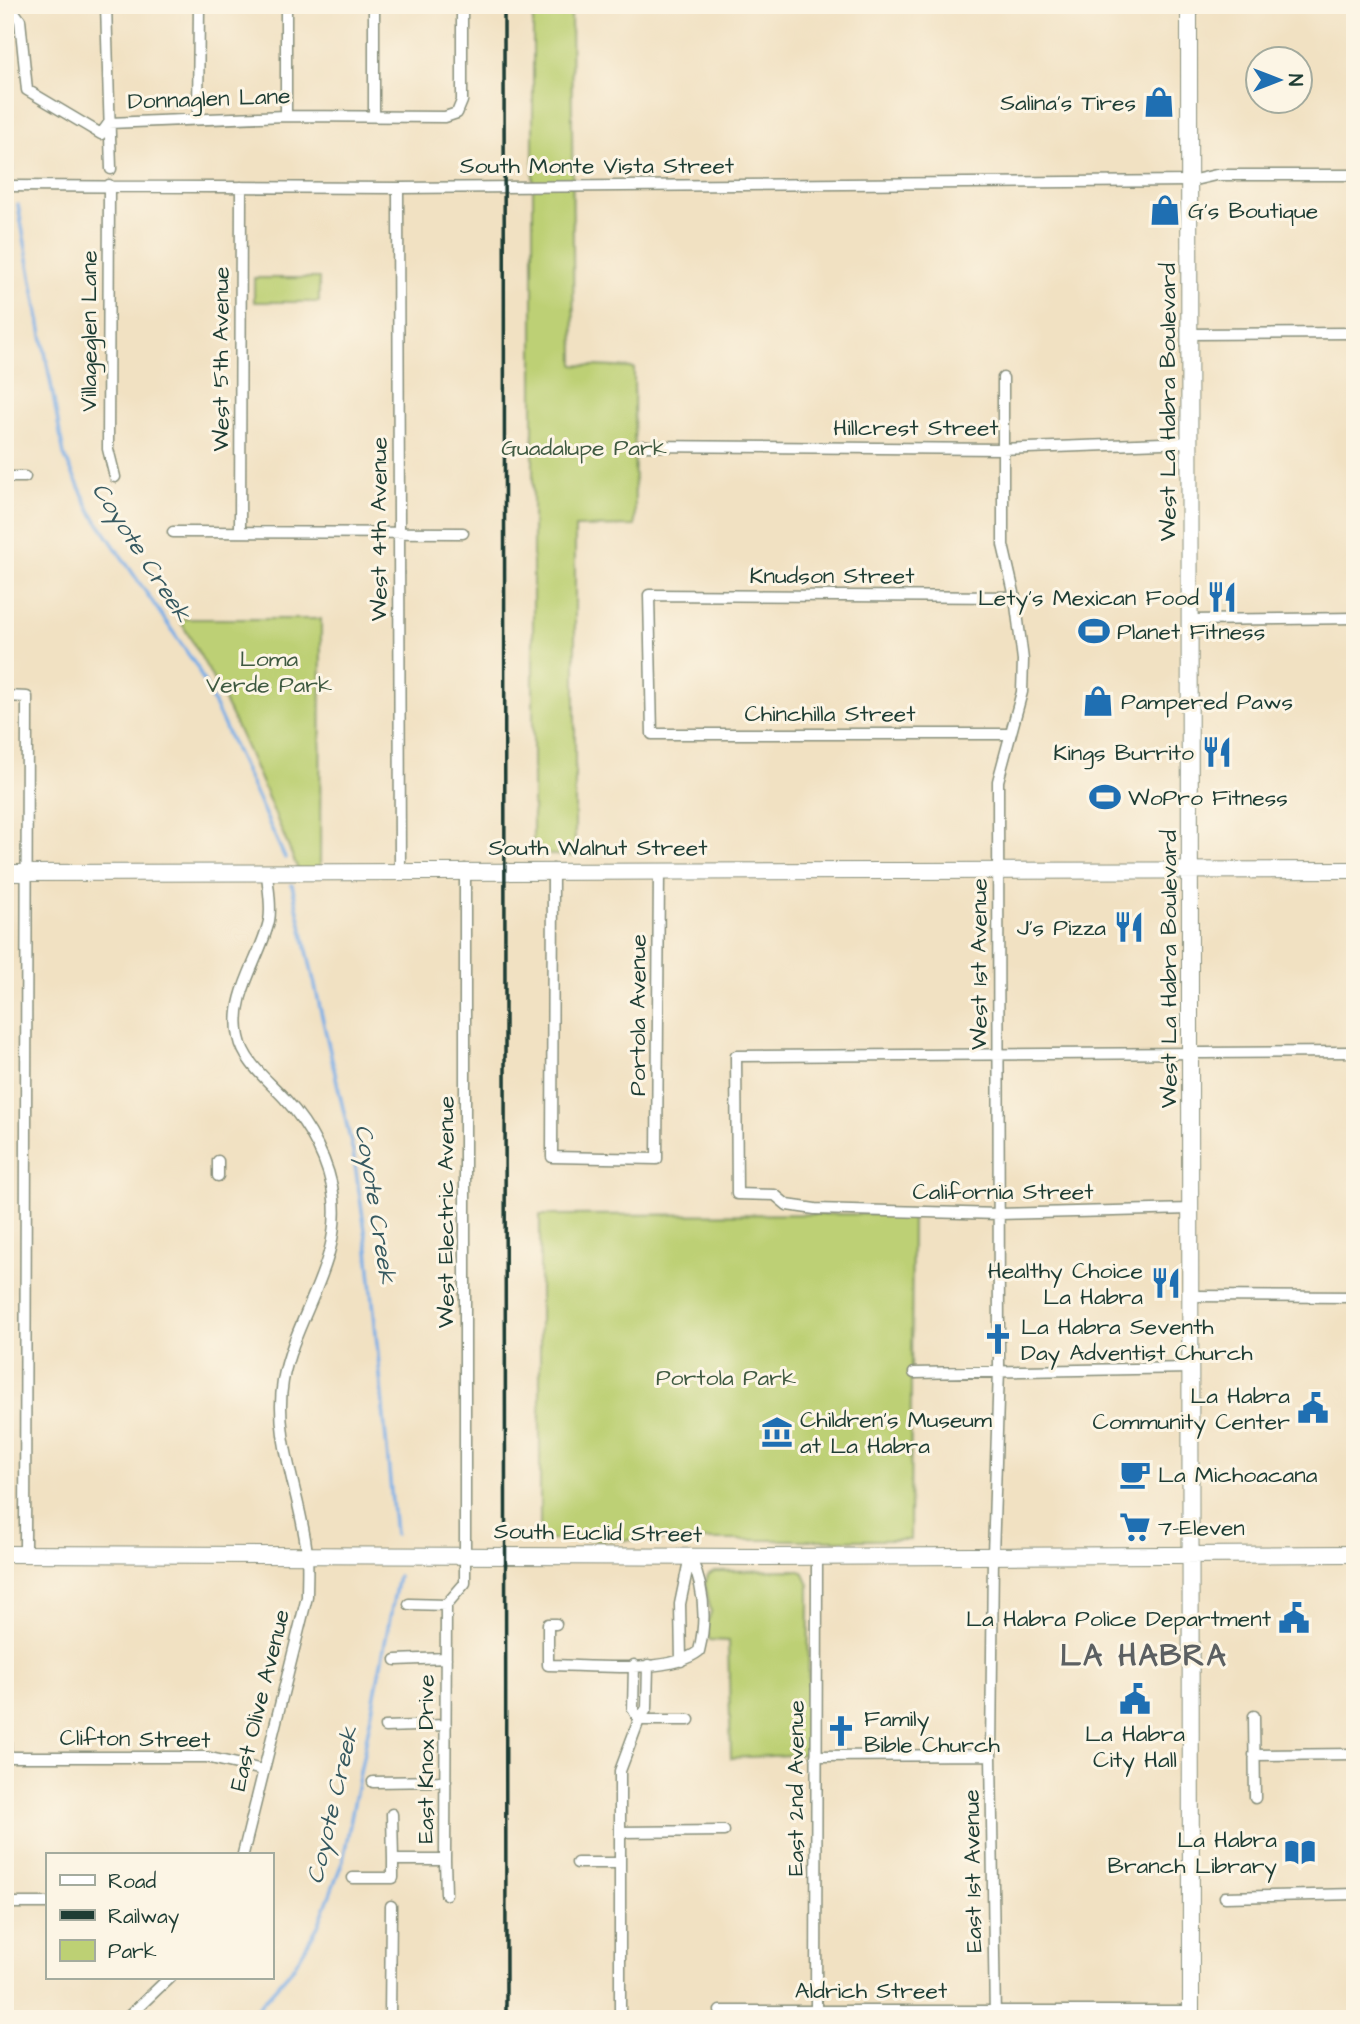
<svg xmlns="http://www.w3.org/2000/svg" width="1360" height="2024" font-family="'Architects Daughter',sans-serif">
	<rect width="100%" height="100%" fill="#fcf5e5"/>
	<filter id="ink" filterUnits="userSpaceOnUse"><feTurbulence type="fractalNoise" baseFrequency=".0143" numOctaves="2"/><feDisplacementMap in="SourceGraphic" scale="14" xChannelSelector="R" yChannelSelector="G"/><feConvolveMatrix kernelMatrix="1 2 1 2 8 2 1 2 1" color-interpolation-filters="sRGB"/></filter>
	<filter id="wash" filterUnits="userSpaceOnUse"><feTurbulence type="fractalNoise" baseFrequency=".00686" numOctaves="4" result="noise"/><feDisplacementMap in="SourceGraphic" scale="28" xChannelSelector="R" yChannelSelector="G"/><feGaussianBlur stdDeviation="1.57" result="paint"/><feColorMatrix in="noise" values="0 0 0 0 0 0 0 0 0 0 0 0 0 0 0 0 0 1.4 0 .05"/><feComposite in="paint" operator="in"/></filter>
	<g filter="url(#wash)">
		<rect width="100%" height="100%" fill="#f1e1c2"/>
		<path fill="#bdd074" stroke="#6e8654" stroke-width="2" d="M533,5H571L574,365L634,368L635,526L575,527V856L533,854Z
			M254,278H319V302H254Z
			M179,619H321L320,870H298C261,781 230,702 179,619Z
			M912,1214L910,1540H540V1215Z
			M795,1570L803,1572L809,1585L808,1754L731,1758L728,1641L709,1640L707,1623L711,1612L705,1584L708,1575L714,1571Z"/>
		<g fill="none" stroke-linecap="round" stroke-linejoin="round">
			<path stroke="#79ade6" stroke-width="3.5" d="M5,131L12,170
				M18,205L64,455L91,512L197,667L285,858
				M292,885L353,1152L368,1249L395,1534
				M248,2019L294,1967L318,1926L343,1860L398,1576"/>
		</g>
	</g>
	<g filter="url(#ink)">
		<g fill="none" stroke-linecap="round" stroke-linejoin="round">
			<defs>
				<path id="street" d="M9,5L20,20L27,90L101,134L109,123L286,116L445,117L457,113L462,101V5
					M106,5L111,169
					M286,5V116
					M374,5V116
					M198,117L199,5
					M109,185L108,449L115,477
					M5,186L398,188L1190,181L1216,175H1355
					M398,188L400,870
					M1190,334L1355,333
					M642,446L1002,449L1190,442
					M5,477H25
					M173,532L463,533
					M240,532L241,187
					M1190,620L1355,618
					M5,696L27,697L25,1554
					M1009,734H652L649,595L1015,597
					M553,869L552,1157L657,1159L659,870
					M218,1161V1176
					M1191,1209L999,1214L815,1209L787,1205L775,1195L737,1194L736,1056L1355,1052
					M1191,1296L1355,1297
					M914,1373L1191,1368
					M409,1604L446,1605
					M556,1624H548V1665C587,1665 669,1675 699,1651C707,1619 704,1586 690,1556
					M396,1660L446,1658
					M681,1661L680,1604L690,1556
					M634,1665L633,1709L639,1720
					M5,1697L6,1757
					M1254,1716L1255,1798
					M639,1720H689
					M385,1727L446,1725
					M1254,1755L1355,1754
					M816,1756L991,1755
					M5,1757H206L263,1770
					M373,1782L446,1781
					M392,1814L393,1860
					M620,1832L724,1831
					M243,1854L307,1597C307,1583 308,1568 307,1554C302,1498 273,1439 283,1381C294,1319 341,1265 334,1199C330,1163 310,1126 286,1100C269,1081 244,1063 239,1037C230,995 260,960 269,921C272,907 268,888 267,874
					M445,1860L446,1894
					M577,1863H620
					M353,1878H393V1860H445L446,1605L465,1583V869
					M1225,1897L1355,1894
					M5,1903H47
					M720,2011H1191
					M816,2016L817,1557
					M126,2019L170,1977
					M390,2019L391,1906
					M620,2019V1771L639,1720L647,1708L648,1665
					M995,2019L991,1755L993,1555L999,1369L998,781L1022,692L1023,660L1015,597L1003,545V378"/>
				<path id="secondary" d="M1189,5L1191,2019
					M5,873L1355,870
					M5,1554L765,1557L1355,1554"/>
			</defs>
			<use href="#street" stroke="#888f7b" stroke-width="13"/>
			<use href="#secondary" stroke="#888f7b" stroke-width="18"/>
			<use href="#street" stroke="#fff" stroke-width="10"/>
			<use href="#secondary" stroke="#fff" stroke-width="16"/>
			<path stroke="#1f3d34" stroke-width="3.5" d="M504,5L506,2019"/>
		</g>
	</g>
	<defs>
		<symbol id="shop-bare" viewBox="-9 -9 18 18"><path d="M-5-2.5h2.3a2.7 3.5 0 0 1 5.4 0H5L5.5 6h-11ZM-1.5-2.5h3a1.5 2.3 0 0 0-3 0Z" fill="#1f6fb2" stroke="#fcf5e5" stroke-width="2.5" paint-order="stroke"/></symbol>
		<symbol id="restaurant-bare" viewBox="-9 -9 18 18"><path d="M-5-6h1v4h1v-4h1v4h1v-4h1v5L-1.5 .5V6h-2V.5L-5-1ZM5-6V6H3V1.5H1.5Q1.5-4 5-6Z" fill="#1f6fb2" stroke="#fcf5e5" stroke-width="2.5" paint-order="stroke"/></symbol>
		<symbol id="stadium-bare" viewBox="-9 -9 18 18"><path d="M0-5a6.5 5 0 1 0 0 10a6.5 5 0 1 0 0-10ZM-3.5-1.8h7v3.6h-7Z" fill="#1f6fb2" stroke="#fcf5e5" stroke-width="2.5" paint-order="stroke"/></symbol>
		<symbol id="church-bare" viewBox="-9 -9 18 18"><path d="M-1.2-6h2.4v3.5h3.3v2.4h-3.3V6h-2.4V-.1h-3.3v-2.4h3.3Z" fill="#1f6fb2" stroke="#fcf5e5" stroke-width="2.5" paint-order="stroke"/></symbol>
		<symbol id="civic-bare" viewBox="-9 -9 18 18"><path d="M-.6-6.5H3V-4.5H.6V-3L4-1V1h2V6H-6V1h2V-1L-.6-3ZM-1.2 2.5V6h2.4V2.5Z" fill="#1f6fb2" stroke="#fcf5e5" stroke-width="2.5" paint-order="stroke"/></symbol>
		<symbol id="museum-bare" viewBox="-9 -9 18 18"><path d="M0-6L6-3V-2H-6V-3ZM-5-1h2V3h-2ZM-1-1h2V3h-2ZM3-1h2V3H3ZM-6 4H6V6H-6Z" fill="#1f6fb2" stroke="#fcf5e5" stroke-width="2.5" paint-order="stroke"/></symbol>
		<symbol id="cafe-bare" viewBox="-9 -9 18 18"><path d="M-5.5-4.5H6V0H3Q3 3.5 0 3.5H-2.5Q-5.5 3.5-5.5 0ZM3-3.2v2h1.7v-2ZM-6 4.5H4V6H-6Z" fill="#1f6fb2" stroke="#fcf5e5" stroke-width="2.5" paint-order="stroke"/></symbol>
		<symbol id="supermarket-bare" viewBox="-9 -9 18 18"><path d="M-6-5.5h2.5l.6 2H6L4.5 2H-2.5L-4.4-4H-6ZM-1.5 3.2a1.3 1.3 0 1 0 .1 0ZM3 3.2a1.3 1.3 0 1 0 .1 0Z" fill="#1f6fb2" stroke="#fcf5e5" stroke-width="2.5" paint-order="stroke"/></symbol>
		<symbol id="library-bare" viewBox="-9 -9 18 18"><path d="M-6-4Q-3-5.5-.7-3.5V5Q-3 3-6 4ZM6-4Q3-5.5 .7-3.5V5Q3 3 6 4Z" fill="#1f6fb2" stroke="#fcf5e5" stroke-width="2.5" paint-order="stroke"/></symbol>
	</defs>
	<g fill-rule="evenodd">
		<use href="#shop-bare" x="1137" y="80" width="44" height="44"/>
		<use href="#shop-bare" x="1143" y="188" width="44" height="44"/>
		<use href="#restaurant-bare" x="1200" y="575" width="44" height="44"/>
		<use href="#stadium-bare" x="1072" y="609" width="44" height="44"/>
		<use href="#shop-bare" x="1076" y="679" width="44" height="44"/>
		<use href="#restaurant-bare" x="1195" y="730" width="44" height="44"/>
		<use href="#stadium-bare" x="1083" y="775" width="44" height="44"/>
		<use href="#restaurant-bare" x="1107" y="905" width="44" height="44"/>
		<use href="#restaurant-bare" x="1144" y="1261" width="44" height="44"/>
		<use href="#church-bare" x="976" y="1317" width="44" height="44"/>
		<use href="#civic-bare" x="1291" y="1386" width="44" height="44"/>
		<use href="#museum-bare" x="755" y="1410" width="44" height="44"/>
		<use href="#cafe-bare" x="1113" y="1452" width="44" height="44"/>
		<use href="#supermarket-bare" x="1113" y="1505" width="44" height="44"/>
		<use href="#civic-bare" x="1272" y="1596" width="44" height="44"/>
		<use href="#civic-bare" x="1113" y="1677" width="44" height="44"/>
		<use href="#church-bare" x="819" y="1709" width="44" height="44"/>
		<use href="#library-bare" x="1278" y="1830" width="44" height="44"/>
	</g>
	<g text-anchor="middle" stroke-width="6" stroke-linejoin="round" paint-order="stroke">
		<g font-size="23" fill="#1f3d34" stroke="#fcf5e5">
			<text transform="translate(209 98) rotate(-2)" y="8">Donnaglen Lane</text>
			<text x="597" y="173">South Monte Vista Street</text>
			<text transform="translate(88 331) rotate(-90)" y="8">Villageglen Lane</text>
			<text transform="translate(220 359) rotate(-90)" y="8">West 5th Avenue</text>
			<text transform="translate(1167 402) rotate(-90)" y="8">West La Habra Boulevard</text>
			<text x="916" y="435">Hillcrest Street</text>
			<text transform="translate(378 529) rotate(-90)" y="8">West 4th Avenue</text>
			<text x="832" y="583">Knudson Street</text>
			<text x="830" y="721">Chinchilla Street</text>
			<text x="598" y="855">South Walnut Street</text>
			<text transform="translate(978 964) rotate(-90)" y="8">West 1st Avenue</text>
			<text transform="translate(1168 969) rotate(-90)" y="8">West La Habra Boulevard</text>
			<text transform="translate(637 1015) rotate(-90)" y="8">Portola Avenue</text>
			<text x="1003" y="1199">California Street</text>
			<text transform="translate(445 1212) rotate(-90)" y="8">West Electric Avenue</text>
			<text transform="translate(598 1532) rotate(1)" y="8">South Euclid Street</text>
			<text transform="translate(259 1700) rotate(-76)" y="8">East Olive Avenue</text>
			<text transform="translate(135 1738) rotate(1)" y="8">Clifton Street</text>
			<text transform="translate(425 1759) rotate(-90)" y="8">East Knox Drive</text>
			<text transform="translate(795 1788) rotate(-90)" y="8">East 2nd Avenue</text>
			<text transform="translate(972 1871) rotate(-91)" y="8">East 1st Avenue</text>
			<text x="871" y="1998">Aldrich Street</text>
		</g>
		<g font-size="23" fill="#1f3d34" stroke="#fcf5e5" text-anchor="start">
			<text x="1136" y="110" text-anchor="end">Salina's Tires</text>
			<text x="1188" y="218">G's Boutique</text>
			<text x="1199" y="605" text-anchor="end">Lety's Mexican Food</text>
			<text x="1117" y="639">Planet Fitness</text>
			<text x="1121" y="709">Pampered Paws</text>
			<text x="1194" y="760" text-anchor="end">Kings Burrito</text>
			<text x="1128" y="805">WoPro Fitness</text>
			<text x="1106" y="935" text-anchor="end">J's Pizza</text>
			<text x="1143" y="1278" text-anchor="end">Healthy Choice<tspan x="1143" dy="26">La Habra</tspan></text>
			<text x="1021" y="1334">La Habra Seventh<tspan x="1021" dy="26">Day Adventist Church</tspan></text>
			<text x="1290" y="1403" text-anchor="end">La Habra<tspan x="1290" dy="26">Community Center</tspan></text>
			<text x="800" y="1427">Children's Museum<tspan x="800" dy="26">at La Habra</tspan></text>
			<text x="1158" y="1482">La Michoacana</text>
			<text x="1158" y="1535">7-Eleven</text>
			<text x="1271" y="1626" text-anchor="end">La Habra Police Department</text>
			<text x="864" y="1726">Family<tspan x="864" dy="26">Bible Church</tspan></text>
			<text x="1135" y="1741" text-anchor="middle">La Habra<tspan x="1135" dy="26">City Hall</tspan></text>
			<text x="1277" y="1847" text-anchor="end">La Habra<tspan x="1277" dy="26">Branch Library</tspan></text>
		</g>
		<g font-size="23" fill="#3f5a41" stroke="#fcf5e5">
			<text x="584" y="455">Guadalupe Park</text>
			<text x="269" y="666">Loma<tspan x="269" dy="26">Verde Park</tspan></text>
			<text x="726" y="1385">Portola Park</text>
		</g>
		<g font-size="24" font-style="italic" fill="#365960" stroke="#fcf5e5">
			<text transform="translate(142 552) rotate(57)" y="8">Coyote Creek</text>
			<text transform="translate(376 1204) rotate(81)" y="8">Coyote Creek</text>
			<text transform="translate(332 1805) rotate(-77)" y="8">Coyote Creek</text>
		</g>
		<g font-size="30" font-weight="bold" letter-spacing="2" fill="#5c6062" stroke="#fcf5e5">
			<text x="1144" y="1665">LA HABRA</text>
		</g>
	</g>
	<rect width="1360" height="2024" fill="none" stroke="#fcf5e5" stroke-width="28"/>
	<rect x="46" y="1853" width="228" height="126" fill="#fcf5e5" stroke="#a4ab9e" stroke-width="2"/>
	<rect x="60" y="1875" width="35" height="10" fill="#ffffff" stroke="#a4ab9e" stroke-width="2"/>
	<text x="108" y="1888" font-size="21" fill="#1f3d34">Road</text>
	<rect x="60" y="1910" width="35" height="10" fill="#1f3d34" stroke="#a4ab9e" stroke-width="2"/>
	<text x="108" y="1923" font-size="21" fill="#1f3d34">Railway</text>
	<rect x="60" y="1940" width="35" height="21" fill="#bdd074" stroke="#a4ab9e" stroke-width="2"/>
	<text x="108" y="1958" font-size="21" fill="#1f3d34">Park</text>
	<g transform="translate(1279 80) rotate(90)"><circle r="33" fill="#fcf5e5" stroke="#a4ab9e" stroke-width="2"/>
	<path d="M0-5L12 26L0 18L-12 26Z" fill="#1f6fb2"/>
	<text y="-10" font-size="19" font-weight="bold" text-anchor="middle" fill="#1f3d34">N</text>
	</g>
</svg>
